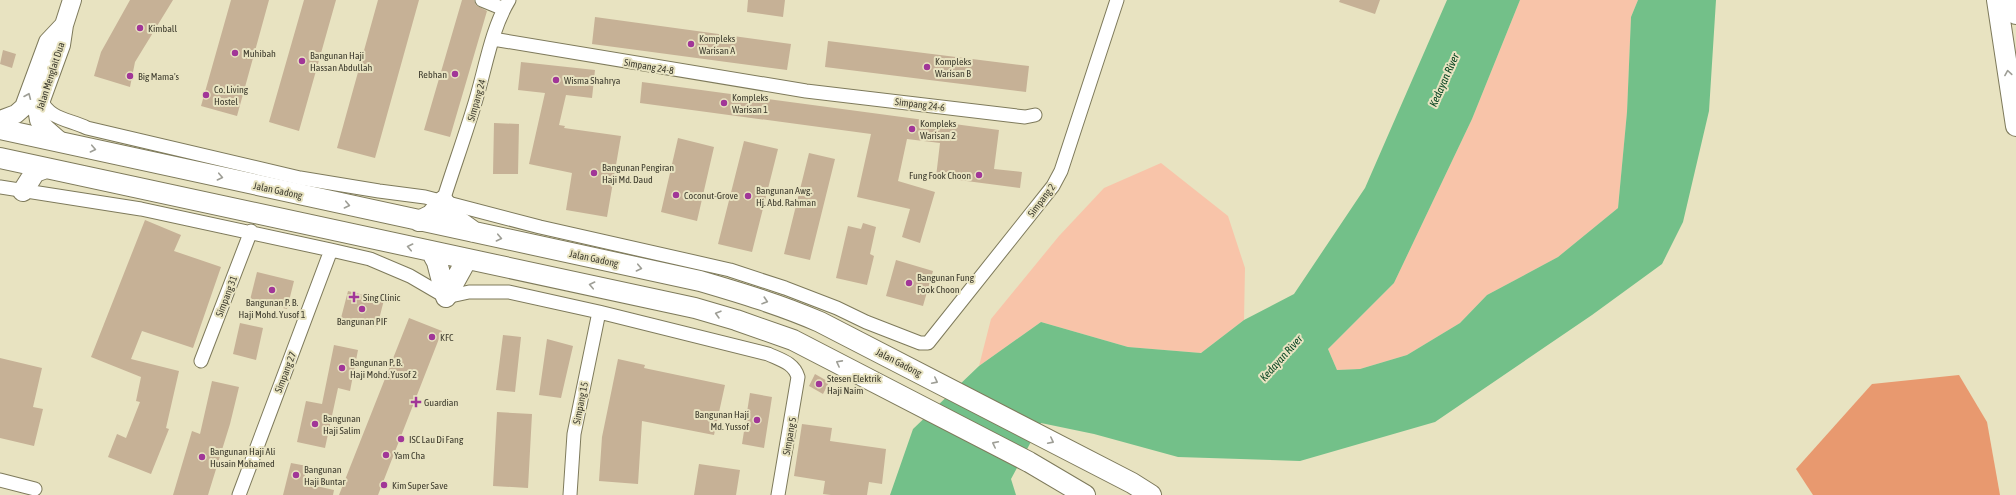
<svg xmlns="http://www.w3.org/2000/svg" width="2016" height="495" font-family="'Asap Condensed',sans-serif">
	<rect width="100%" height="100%" fill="#e8e3c1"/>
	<path fill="#f8c4a9" d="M1520,0H1638L1631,17L1627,112L1618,208L1558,257L1487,295L1460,323L1407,355L1360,369L1337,370L1328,349L1394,283L1472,119Z
		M1161,163L1228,216L1245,268L1244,320L1201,353L1128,347L1041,322L979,366L991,319L1059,236L1104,188Z"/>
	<path fill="#e8996f" d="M1959,375L1987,422L2000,495H1813L1796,469L1872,384Z"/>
	<path fill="#73c089" d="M1447,0H1520L1472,119L1394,283L1328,349L1337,370L1360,369L1407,355L1460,323L1487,295L1558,257L1618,208L1627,112L1631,17L1638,0H1716L1709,111L1683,222L1662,264L1592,315L1435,422L1300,461L1178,457L1094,434L1041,423L1011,479L1016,495H890L913,429L979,366L1041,322L1128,347L1201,353L1244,320L1294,294L1365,188Z"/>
	<path fill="#c6b196" d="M130,0H173L135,62L130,87L94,76L101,52Z
		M231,0H269L237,116L201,106Z
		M304,0H336L299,131L269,122Z
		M378,0H419L375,158L337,148Z
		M462,0H474L476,5L487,11L450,137L424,130Z
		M748,0H785L783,17L747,12Z
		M1340,0H1380L1375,14L1339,2Z
		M595,17L791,44L787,70L592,44Z
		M828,41L1029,66L1026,92L825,67Z
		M3,50L16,54L12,68L0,64Z
		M521,62L595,70L592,98L566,95L559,125L565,126L564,128L621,136L607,217L566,210L572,173L529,164L545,93L518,90Z
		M642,82L999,130L994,169L1022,172L1020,188L936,177L940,143L907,139L898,181L935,192L920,243L902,237L910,209L857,197L871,134L640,103Z
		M494,123L519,124L518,174H493Z
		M678,138L714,147L697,221L661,212Z
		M744,141L778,149L752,252L718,244Z
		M809,153L835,159L810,260L784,254Z
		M145,220L181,235L174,251L221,267L193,348L142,331L131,359L179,371L166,428L169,429L151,474L108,457L117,434L126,438L140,402L136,401L141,377L91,357Z
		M863,223L876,227L870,254L874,256L867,285L836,278L848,226L861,229Z
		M896,260L933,271L923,306L886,296Z
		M257,272L294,281L287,309L250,300Z
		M348,291L384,300L377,327L341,318Z
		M409,318L442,331L378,495H339Z
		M240,323L263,328L256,360L233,354Z
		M503,335L521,337L515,392L496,390Z
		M547,339L573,346L561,398L539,395Z
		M334,345L358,350L350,391L338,388L325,448L297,442L306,401L322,404Z
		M0,358L42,368L33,407L43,409L34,446L0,438Z
		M618,359L645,365L644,368L725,385L714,435L642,421L638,484L599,481L602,437Z
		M815,374L829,382L823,394L809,386Z
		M212,381L239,387L230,424L208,495H173L192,431L200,434Z
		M750,393L772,397L764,448L742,444Z
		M497,412L532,414L528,488L493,486Z
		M802,424L832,428L830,441L886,449L882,484L869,482L867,495H831L823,494L825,481L794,476Z
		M291,463L307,466L303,483L334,490L333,495H283Z
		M699,464L740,470L736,495H694Z"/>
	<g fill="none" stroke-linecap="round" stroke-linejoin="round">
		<defs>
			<path id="street" d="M482,0L504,9
				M493,39L806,91L1025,117L1035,115
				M41,100C50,120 69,119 87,128L300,178L379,191L425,197L540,227L730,270L785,288L837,308L866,322L920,343H928L1053,186L1061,171L1117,0
				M0,187L141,209L331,250L370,259L410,276L446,297L469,292H509L599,312L768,354C781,360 794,363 798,377L778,495
				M443,201C454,166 467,131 477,96C486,65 492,28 509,0
				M201,361L251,231
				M0,480L35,489
				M239,495L331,250
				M570,495L574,434L599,312"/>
			<path id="secondary" d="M0,120L16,114L24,107L48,42L64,25
				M61,142L45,128L39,120L38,114L41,100L61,45L64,25L72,0"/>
			<path id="primary" d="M1997,0L2016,126
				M2014,0L2016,14
				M0,129L700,281C741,293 781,305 820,322L1132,483L1151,495
				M0,158L695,308L736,320L793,340L1029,462L1085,495
				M23,191L35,172L46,168
				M419,221L431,215L443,201L460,222L474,232
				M431,251L437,262L446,297
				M446,297L467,259"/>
		</defs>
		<use href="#street" stroke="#7e7a5b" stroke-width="15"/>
		<use href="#secondary" stroke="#7e7a5b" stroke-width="20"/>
		<use href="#primary" stroke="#7e7a5b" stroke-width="22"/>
		<use href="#street" stroke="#fff" stroke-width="13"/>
		<use href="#secondary" stroke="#fff" stroke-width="18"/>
		<use href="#primary" stroke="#fff" stroke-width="20"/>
	</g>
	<defs><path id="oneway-chevron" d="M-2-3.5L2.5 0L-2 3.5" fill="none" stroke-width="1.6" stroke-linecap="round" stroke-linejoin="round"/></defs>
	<g stroke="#9e9e96">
		<use href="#oneway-chevron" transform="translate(2008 73) rotate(-99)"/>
		<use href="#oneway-chevron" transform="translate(28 96) rotate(-67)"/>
		<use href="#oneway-chevron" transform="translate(93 149) rotate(12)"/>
		<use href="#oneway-chevron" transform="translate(220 177) rotate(12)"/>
		<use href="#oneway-chevron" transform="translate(347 205) rotate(12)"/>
		<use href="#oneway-chevron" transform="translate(499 238) rotate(12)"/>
		<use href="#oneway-chevron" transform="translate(410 247) rotate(-168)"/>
		<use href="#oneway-chevron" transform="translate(639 268) rotate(12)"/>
		<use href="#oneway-chevron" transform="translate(592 285) rotate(-168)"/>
		<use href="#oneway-chevron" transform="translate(765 301) rotate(18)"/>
		<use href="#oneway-chevron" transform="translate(718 314) rotate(-164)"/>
		<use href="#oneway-chevron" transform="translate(839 363) rotate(-152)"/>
		<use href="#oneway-chevron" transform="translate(935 381) rotate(27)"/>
		<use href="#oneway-chevron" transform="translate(1051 441) rotate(27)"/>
		<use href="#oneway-chevron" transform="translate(995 444) rotate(-153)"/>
	</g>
	<g fill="#a13698" stroke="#e8e3c1" stroke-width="1.5">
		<circle cx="140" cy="28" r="4"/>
		<circle cx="691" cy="44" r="4"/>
		<circle cx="235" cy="53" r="4"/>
		<circle cx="302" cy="61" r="4"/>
		<circle cx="927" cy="67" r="4"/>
		<circle cx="455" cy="74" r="4"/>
		<circle cx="130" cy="76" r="4"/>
		<circle cx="556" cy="80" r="4"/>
		<circle cx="206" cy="95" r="4"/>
		<circle cx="724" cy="103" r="4"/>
		<circle cx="912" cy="129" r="4"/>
		<circle cx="594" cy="173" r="4"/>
		<circle cx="979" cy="175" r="4"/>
		<circle cx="676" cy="195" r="4"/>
		<circle cx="748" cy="196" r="4"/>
		<circle cx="909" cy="283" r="4"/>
		<circle cx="272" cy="290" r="4"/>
		<path d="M352 291h4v4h4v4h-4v4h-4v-4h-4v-4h4z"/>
		<circle cx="362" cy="309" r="4"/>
		<circle cx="432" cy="337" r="4"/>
		<circle cx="342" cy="368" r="4"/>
		<circle cx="819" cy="384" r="4"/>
		<path d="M414 396h4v4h4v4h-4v4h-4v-4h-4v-4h4z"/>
		<circle cx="757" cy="420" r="4"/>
		<circle cx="315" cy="424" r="4"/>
		<circle cx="401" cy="439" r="4"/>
		<circle cx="386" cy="455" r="4"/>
		<circle cx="202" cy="457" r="4"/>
		<circle cx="296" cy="475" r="4"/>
		<circle cx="384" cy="485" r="4"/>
	</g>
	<g text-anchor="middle" stroke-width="4" stroke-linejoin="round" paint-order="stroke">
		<g font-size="10" fill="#3e3c2e" stroke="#e8e3c1" text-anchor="start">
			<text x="148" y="32">Kimball</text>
			<text x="699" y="42">Kompleks<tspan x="699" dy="12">Warisan A</tspan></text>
			<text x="243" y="57">Muhibah</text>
			<text x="310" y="59">Bangunan Haji<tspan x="310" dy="12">Hassan Abdullah</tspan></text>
			<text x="935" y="65">Kompleks<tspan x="935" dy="12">Warisan B</tspan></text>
			<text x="447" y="78" text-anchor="end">Rebhan</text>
			<text x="138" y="80">Big Mama's</text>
			<text x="564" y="84">Wisma Shahrya</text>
			<text x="214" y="93">Co. Living<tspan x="214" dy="12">Hostel</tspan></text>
			<text x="732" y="101">Kompleks<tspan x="732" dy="12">Warisan 1</tspan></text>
			<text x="920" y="127">Kompleks<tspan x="920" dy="12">Warisan 2</tspan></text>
			<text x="602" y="171">Bangunan Pengiran<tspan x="602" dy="12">Haji Md. Daud</tspan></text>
			<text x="971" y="179" text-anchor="end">Fung Fook Choon</text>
			<text x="756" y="194">Bangunan Awg.<tspan x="756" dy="12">Hj. Abd. Rahman</tspan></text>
			<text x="684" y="199">Coconut-Grove</text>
			<text x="917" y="281">Bangunan Fung<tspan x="917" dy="12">Fook Choon</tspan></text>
			<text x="363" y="301">Sing Clinic</text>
			<text x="272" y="306" text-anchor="middle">Bangunan P. B.<tspan x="272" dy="12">Haji Mohd. Yusof 1</tspan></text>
			<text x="362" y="325" text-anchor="middle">Bangunan PIF</text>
			<text x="440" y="341">KFC</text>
			<text x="350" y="366">Bangunan P. B.<tspan x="350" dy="12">Haji Mohd. Yusof 2</tspan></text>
			<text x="827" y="382">Stesen Elektrik<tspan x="827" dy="12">Haji Naim</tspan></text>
			<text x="424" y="406">Guardian</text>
			<text x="749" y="418" text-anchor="end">Bangunan Haji<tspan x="749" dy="12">Md. Yussof</tspan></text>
			<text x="323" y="422">Bangunan<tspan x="323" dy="12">Haji Salim</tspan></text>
			<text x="409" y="443">ISC Lau Di Fang</text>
			<text x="210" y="455">Bangunan Haji Ali<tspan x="210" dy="12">Husain Mohamed</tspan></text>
			<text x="394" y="459">Yam Cha</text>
			<text x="304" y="473">Bangunan<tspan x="304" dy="12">Haji Buntar</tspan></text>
			<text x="392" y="489">Kim Super Save</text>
		</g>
		<g font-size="10" fill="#3e3c2e" stroke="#e8e3c1">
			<text transform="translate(649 66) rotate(10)" y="4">Simpang 24-8</text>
			<text transform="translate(50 76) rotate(-72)" y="4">Jalan Menglait Dua</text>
			<text transform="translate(476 100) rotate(-74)" y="4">Simpang 24</text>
			<text transform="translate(920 104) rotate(7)" y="4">Simpang 24-6</text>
			<text transform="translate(278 190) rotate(12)" y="4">Jalan Gadong</text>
			<text transform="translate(1041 200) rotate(-53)" y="4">Simpang 2</text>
			<text transform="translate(594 258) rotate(12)" y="4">Jalan Gadong</text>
			<text transform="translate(226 296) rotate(-69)" y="4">Simpang 31</text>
			<text transform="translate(899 362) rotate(27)" y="4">Jalan Gadong</text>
			<text transform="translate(285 372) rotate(-69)" y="4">Simpang 27</text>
			<text transform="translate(580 403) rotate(-79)" y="4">Simpang 15</text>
			<text transform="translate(789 436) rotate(-80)" y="4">Simpang 5</text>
		</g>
		<g font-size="11" font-style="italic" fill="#084522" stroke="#e8e3c1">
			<text transform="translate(1444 80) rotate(-66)" y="4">Kedayan River</text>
			<text transform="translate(1281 358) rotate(-48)" y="4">Kedayan River</text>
		</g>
	</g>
</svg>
